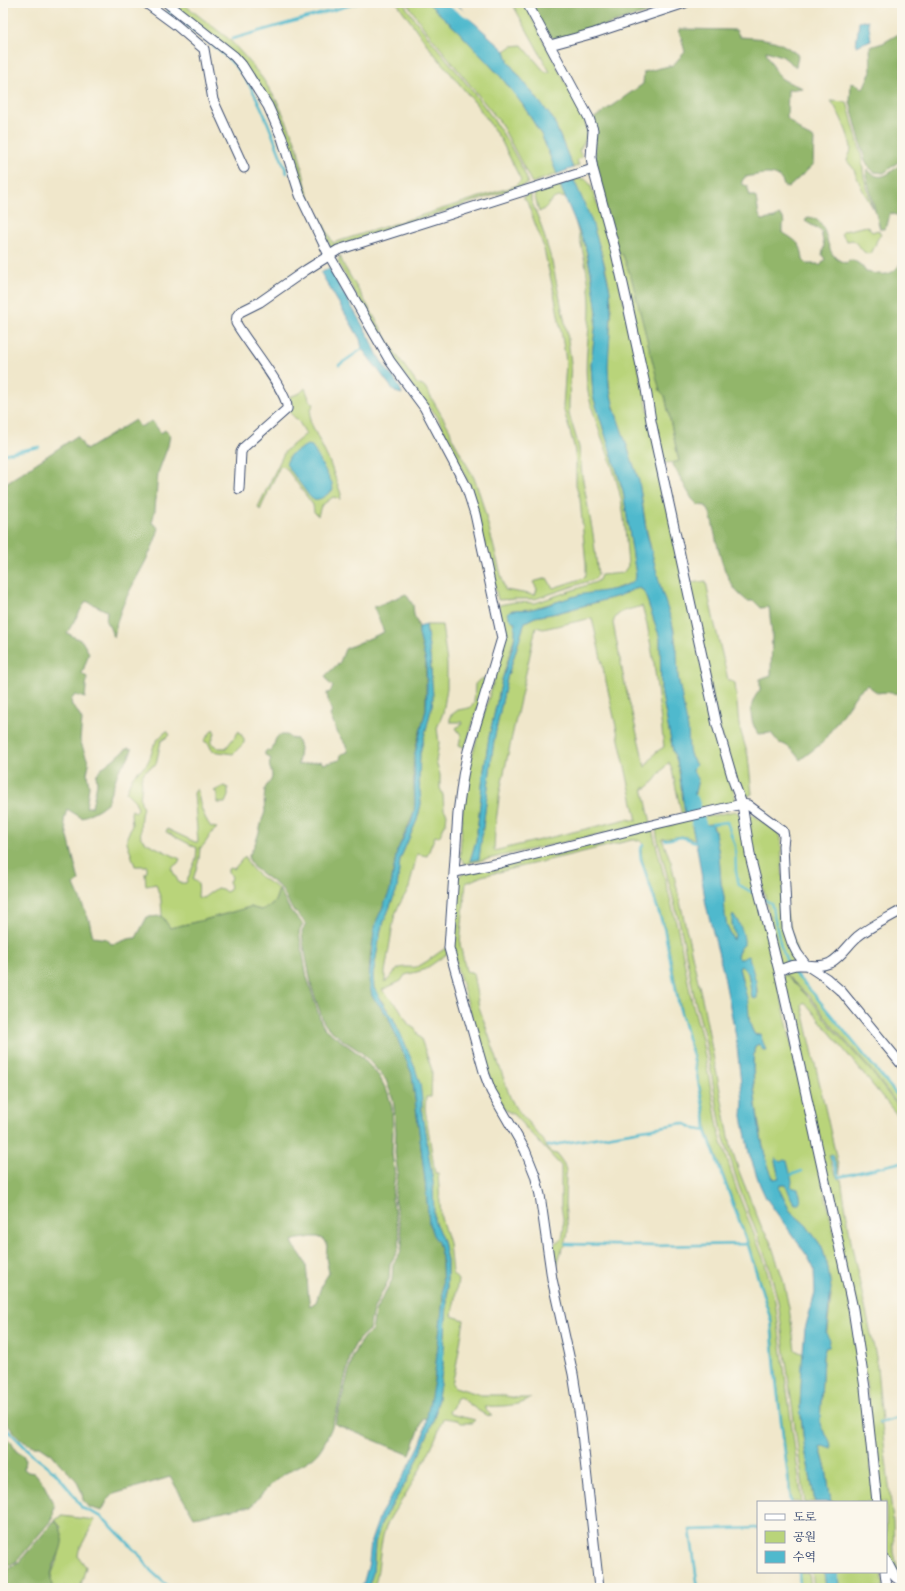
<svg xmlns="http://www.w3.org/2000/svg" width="905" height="1591" font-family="Alegreya,'Noto Serif KR',serif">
	<rect width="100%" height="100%" fill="#fbf7ec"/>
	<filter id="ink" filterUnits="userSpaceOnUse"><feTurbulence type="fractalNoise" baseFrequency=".025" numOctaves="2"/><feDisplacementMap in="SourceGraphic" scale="8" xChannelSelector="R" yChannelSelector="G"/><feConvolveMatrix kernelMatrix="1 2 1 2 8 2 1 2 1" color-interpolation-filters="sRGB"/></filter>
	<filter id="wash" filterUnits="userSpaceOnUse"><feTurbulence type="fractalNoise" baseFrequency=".012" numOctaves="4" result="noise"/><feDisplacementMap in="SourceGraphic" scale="16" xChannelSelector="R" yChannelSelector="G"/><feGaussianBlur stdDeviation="0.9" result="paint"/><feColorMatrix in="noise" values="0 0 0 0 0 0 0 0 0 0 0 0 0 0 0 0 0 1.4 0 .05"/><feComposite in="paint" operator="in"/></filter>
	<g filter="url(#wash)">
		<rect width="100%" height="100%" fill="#f0e7cb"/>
		<path fill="#b9d47a" stroke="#6a826c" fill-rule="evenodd" d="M169,3H182L229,39L248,60L263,79L278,103L293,136L298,150L308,195L333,243L515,186L521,180L501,140L476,104L431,50L397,3H403C438,54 485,98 514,153C519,163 526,173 528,184L331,248L301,188L294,160L289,145L253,77Z
			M407,3H428L458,31L501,77L523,105L542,136L557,174L532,183L500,122L424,28Z
			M512,3H524L584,118C587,131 588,140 579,150L582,157L577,160L579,165L573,168L553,119L509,63L505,51L512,46L522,45L545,72H550Z
			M831,101L847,102L861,153L864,177L873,208L862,189L853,168L847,161C848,156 851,153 851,148C850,137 838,109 831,101Z
			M573,178L585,179L590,184L604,222L617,272L736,800L735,802L701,811L694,797L698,779L693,771L694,761C686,752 689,740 687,729C685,712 681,695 678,678C676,663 677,646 674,630C671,617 666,606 662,593C657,576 653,558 649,540C643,518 643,494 636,472C627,445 615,417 610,389C604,360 613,331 611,302C608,260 589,217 573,178Z
			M559,183L566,198C549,194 552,206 539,212L534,193L536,190Z
			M531,193V200L541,225L552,262L567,332L571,363L569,402V414L579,447L582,475L593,534L598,575L595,579L535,599H515L498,600L471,489L437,416L411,385L393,359L338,263L340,255L343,264L396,354L417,384L425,387L450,430L452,438L474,478L481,498L505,590L535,595L537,589L533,582L547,578L553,588L584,578L586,574V565L580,499L576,486V462L574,446L563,407L566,364L565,354L554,293L543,245L527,202L523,197Z
			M574,217L585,245L596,300L597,313L591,364L593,396L623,491L636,575V580L633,582L615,589L594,594L577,596L532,609L512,610C512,619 516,626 515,635L502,680L489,737L483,777L476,841L470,861L479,858L494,740L507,678L525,622L535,617L557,613L619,596L632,590L639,588L643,590L645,594L660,638L661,690L673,751L677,761L679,771L685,815L682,816L672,770L669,762C661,770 656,781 647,788H643L651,823L465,864L460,857L463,804L472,756L500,659L499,605L515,602L535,603L596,582L599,580L601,575L623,573L628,566C626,541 625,515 619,490C611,457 595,426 588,392C583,363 590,333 590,304C589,274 582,246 574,217ZM642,606L647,624L654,663L664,747L656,752L645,767L624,680L613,623C616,610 630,610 642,606ZM592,618L637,821L627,819L494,851L495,829L500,791L536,627L543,629Z
			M867,226L872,232L878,230L881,235C874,240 877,250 868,254L864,252L853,240L847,241L841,234L844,231Z
			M618,252L623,255L632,280L660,390L665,396L679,462L663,463Z
			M305,388L310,401L314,404L311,409L310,421L330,463L341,494L340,499L333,497L321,506L318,516L314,512L313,505L285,467L280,466L260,510L258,507L285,451L306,434L299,422L289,412C293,406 292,403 289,397L300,393Z
			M706,581C711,614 721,647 728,680L735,683L739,725L748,756L752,794L745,798L736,781L719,725L690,583Z
			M426,625H442L447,663V688L443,713L437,728L439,743L436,762L440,775V788L443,795L444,809L447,814L446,823L439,837L435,836L427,856L417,854L409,888L398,907L394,918L385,972V982C391,979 392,973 398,969C405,965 412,969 419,966C429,961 437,953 446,948L447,954L424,970L405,975L401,981L382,990L398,1006L409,1025L415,1029L421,1039L432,1070L431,1097H426L425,1109L435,1173H438L441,1218L449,1243L452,1273L458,1280L452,1316L464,1320L456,1367L452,1384L455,1387L481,1395H500L516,1398H531C523,1406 497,1407 486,1406V1410L492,1416C482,1416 469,1403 460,1397L455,1399L454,1405L449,1412L450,1414L475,1420L472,1423H460L457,1420L443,1418C434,1446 419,1472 404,1497C399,1505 393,1512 389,1520C378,1540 381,1566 374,1588H368L373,1573L375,1543L381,1524L386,1514L399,1494L412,1472L432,1424L436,1411L443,1364L447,1304V1261L443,1241L434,1220L433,1182L422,1114V1100L393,1018L374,989L373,975L381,929L397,889L400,859L417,820L421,804L419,779L420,753L432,706L433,697L430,656Z
			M487,678L465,748L459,745L461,735L456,728L462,724V722H450V716L458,710L469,708L474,703L475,684L479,680Z
			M213,729L215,733L211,743L218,748H226L239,731L244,739V743L233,754L212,751L209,744L204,741Z
			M167,731L170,735L161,741L156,764L145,771L141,778C144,790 137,795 143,808C140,813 140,832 141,838L147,843L180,859L178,863L171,868L179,883H186L196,859L197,848L166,832L167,829L195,842H198L194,793L197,789C200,804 202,815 211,827L217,828C208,835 207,844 200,848L199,859L193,880C201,883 198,890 198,897L203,898L217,888L222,889L226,892L230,890L229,882L232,876L228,873V869L231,868L234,869L245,856C249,872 266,880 279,889L275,901L268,907L261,910L250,907L204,920L170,928L162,916L161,900L156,884L146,886L145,873L147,872V866H135L127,842V837L132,825L131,813L132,810L135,812L138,809L135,801L126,792C129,786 131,777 136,773C139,770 143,768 146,765C156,750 148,745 167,731Z
			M224,786L228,788V796L225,803H217V793L214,791Z
			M735,811L740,814L851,1309L875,1502H831L826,1469L820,1447L823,1446L827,1436L821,1428L820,1423L823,1356L825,1348L831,1297L828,1268L822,1247L806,1225L790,1211L779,1189L780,1185H785L790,1192L791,1187L787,1161L780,1162L776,1159L775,1161L779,1178L774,1179C761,1159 749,1069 755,1046L759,1044L763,1050L762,1041L760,1034L755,1035L750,1025L742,978L739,968L742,966L748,973L752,997L757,998V988L742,959H739L737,956L744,940L737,919L732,923L735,937L733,940L727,926L725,916L724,896L721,883L719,855L715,832L713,824L692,826L695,839L682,836L662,839L671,862L703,1003L731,1147L740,1174L762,1228L770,1241L783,1279L789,1308L795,1350L803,1354L800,1406L804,1444L815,1502H805L778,1301L768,1263L739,1187L722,1132L704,1034L695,1001L681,929L657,837L656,829L690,820Z
			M752,814L779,833L781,838L784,904L799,960L780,968L765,896L755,862L748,821L749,816Z
			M652,829L678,930L692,1002L701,1035L719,1133L736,1188L765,1263L775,1301L802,1502H792L777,1381L772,1321L748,1242L707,1130L706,1116L694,1056L684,1025L665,928L642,859L641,850L644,845L639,840H632L482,876L466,883L460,944L466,971L473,973L479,1007L510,1097L515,1107L544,1141L547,1149L552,1153L557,1154L564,1164L566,1171L565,1205L568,1231L565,1246L562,1249L557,1265L553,1267L550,1244H554L562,1239L564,1225L561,1206V1166L514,1115L504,1109L494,1090L456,964L452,942L457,877L465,873Z
			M791,970L813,993L902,1102V1110L871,1070L833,1027L811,998L782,971Z
			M782,974L787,976L810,999L832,1028L870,1070L902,1112V1121L809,1007L804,1003L802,1006L840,1174L832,1154L829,1155L832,1166L838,1179H841L852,1247L876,1357L882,1421L878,1422L879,1425H882L893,1521L894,1552L899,1575L892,1566L886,1554V1502H879L865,1372Z
			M62,1516L95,1520L79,1550L78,1556L86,1567L80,1588H53C47,1575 57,1566 59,1554C60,1545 60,1536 61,1527L55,1520Z
			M799,1572H809L811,1588H801Z
			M812,1572H824L826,1588H814Z
			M838,1572H882L884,1588H839Z"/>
		<path fill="#92b66a" stroke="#567264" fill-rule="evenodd" d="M531,3H679L557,40C543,34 538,16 531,3Z
			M679,29L736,30L740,37C768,39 776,38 798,55L796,67L782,56L766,51C766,54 777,74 780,77C783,81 798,86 803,88L788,90L787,118L804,134L814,139L813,165L788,188L784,186C780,168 759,175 745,177L742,181V184L747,186L750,196H755L756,198L759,215L762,220L775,218L779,215L783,218L784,223L782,225V232C796,241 802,243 803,260L807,264H818L820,266L825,259L822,255L824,246L821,231L805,221L808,217C835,219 818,258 847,263L849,260C857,261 862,265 866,272C883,275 892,278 902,261V694C893,694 886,691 878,693L867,685L859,691L822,743L800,760C795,753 788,744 779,743L771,733L758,734C749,720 748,703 760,690V679L771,675L772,635L769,607L761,608L754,601H747C743,597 737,593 734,588C720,568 716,536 710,513L706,506L698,505L692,499L672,463L679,461L665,396L660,391L632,280L623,255L618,252L597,179L593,119L643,84L644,72L673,65L685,52Z
			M902,32V159L884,173L874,172L869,167L865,160L850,102L851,83L858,85L863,89L871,71L870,47L883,43Z
			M902,163V217L890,213L887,226L884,229H880L866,176L867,169C881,184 889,173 902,163Z
			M135,420L140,427L152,421L161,433L165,430L170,435L168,446L158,473L155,510L152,523L159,528C148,568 119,596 114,638L109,626L106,622L107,611L86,601L67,633L82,641L89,653L82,674L87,677L85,698L75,695L71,700L72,706L77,711L82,720L80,740L89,764L87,773L89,787L86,807H92L97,783L96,775L103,767L128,748L132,749L129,757L119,770L107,803L99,809L82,818L67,809L64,821L79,881L74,885L89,920L93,937L107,939L111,944C121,943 126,938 136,938L147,917L162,916L170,928L204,920L250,907L261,910L268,907L275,901L279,889L290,910L303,924L299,932L307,977L321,1022L325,1029L359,1054L379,1076L388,1093L392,1108L393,1132L392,1153L395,1175L392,1198L400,1237L399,1246L397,1252L390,1264L389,1279L373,1310L369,1330C364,1334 358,1339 355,1345C350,1353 349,1363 347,1371C340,1396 336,1425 322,1447C314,1461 299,1465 286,1473C272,1482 261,1494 251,1507H244L194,1517L170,1477L114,1494L107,1501L102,1511L88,1507L83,1500L82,1493L76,1480L60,1464L52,1454L40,1446C23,1448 13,1430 3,1418V485L77,436L86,450ZM311,1237H318L325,1240L327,1245L326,1258L329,1273L322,1284L316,1302L310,1306C307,1293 308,1279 306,1266C304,1256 295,1250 292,1241C298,1238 304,1239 311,1237Z
			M406,594L413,605L414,615L419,627V634L426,662V710L416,746L413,769L415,803L414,813L397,851L390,891L377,920L371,950L369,971L378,1004L388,1016L412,1074L425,1180L429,1223L433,1235L438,1242L442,1257L443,1300L434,1381L428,1419H423L410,1455L335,1424L353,1356L357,1347L364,1337L372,1331L375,1311L392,1280L393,1264L400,1253L402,1246V1237L394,1198L398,1174L395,1153L396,1132L394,1108L393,1099L386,1080L381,1074L361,1052L340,1038L327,1027L323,1021L312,988L303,942L302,932L306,923L292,909L281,888L253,867L248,857C256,845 259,833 262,820C263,817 265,813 265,811C264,804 264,797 265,789C266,784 272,782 272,776C272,770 267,766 271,759L265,755V752L267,750L271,751C277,742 272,734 287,735L290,738L297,739L300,748L298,765L321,761L323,764L340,760L341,754L348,752C347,744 341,740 338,734C336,728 332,721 330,715L332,712C330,707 327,697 327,693L330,692L333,687L329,683L325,676L340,662L345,649L384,632L374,607Z
			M3,1434L11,1442L16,1451L23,1455L25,1459L24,1469L28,1472L35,1473L43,1483L54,1505L53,1518L17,1561L3,1569Z
			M55,1520C77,1547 42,1565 53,1588H3V1572L18,1563Z"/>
		<path fill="#50b9cd" stroke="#367496" d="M428,3H457L470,19L505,51L509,63L553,119L573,168L557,174L542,136L523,105L501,77L458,31Z
			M868,20L871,40L856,46L859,22Z
			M573,178L591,219L602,255L610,291L611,313L608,366L609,387L614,408L639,481L646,530L653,558L662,592L672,622L677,652L678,677L688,729L689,750L691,757L696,765L694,767L693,771L698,779L694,797L701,811L685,815L679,771L677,761L673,751L661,690L660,638L645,594L643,590L639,588L632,590L619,596L557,613L535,617L525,622L507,678L494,740L479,859L470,861L476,841L483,777L489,737L502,680L513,646L515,635V623L509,618L508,612C515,608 524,611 532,609C548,606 563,599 579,595C596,591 617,592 632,582C635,580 636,578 636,575L623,491L593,396L591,364L597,313L591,271L585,245L559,183Z
			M329,268L371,340C374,349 378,356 383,364C389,374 399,382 402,394L395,392L362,349L360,339L321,273Z
			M307,445L312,446L332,483L333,490C325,496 318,503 310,497L286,464L290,455Z
			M426,625L430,656L433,697L432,706L420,753L419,779L421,804L417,820L400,859L397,889L381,929L373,975L374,989L377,991L380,1000L393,1018L401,1035L415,1068L420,1084L422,1100V1114L433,1182L434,1220L443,1241L447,1261V1304L443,1364L436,1411L432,1424L412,1472L399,1494L386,1514L381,1524L375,1543L373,1573L368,1588H362L369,1563L371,1541L380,1515L404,1475L419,1447L423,1437L434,1381L443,1300L442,1257L438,1242L433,1235L429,1223L425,1180L412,1074L388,1016L372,996L369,981L374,931L377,920L390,891L397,851L411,823L414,813L415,803L414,757L426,710L427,686L426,662L419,634V627Z
			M712,824L715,832L719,855L721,883L724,896L725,916L727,926L733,940L735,937C734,930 730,922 733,915C740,923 745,935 744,945L740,948L737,956L739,959H742L747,956L749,957L756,982L757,998L754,999L752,997L748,973L741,966L739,968C741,978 745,989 747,998C750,1010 747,1024 755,1035L760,1034L766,1050H763L759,1044L755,1046C748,1068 761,1160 774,1179L779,1178L775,1161L776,1158L780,1162L784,1160L787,1161L792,1181L791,1187L798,1189C800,1195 802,1198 799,1204H795C790,1199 790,1192 785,1185H780L779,1189L790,1211L806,1225L822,1247L828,1268L831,1288L826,1334L830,1340L829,1347L825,1348L823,1356L820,1423C822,1433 832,1438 831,1449L823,1446L820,1447L826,1469L831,1502H815L804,1444L800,1406L802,1364L805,1329L815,1293L814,1269L808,1257L766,1198L760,1185L749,1153L742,1116L743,1102L736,1037L723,971L706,905L698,853L692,826Z
			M824,1572H838L839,1588H826Z"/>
		<path fill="#f0e7cb" d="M443,3H453L462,9L489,33L470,19Z"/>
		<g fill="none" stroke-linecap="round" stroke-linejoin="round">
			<path stroke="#50b9cd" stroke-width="2.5" d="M168,11C190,28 222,50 239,70C261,97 274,141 287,173
				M232,39L358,3
				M339,365L362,349
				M3,454L39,447
				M712,824L727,822L735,846L736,872L739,885L757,895
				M665,840L682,837L696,842
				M643,845L640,850L641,859L664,928L679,1006L693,1056L705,1116L706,1131L747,1242L771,1321L776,1381L791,1502
				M763,899L771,903L781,947L788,964
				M790,969L813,993L902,1101
				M547,1146L683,1123L696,1129L706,1131
				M831,1156L839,1177L902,1162
				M791,1175L802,1171
				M566,1244L653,1246L747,1244
				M879,1423L902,1417
				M3,1425L35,1457L55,1472L73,1494L82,1508L100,1516L106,1521L138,1553L151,1571L170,1588
				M799,1572L800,1588
				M698,1588L690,1530L758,1528"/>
			<path stroke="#50b9cd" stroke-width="14" d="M692,801L705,843"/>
		</g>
	</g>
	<g filter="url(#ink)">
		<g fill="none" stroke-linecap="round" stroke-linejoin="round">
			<defs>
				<path id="street" d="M146,3L176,25L204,49L213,100L244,168
					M167,3L234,56L242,65L268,106L282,138L300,195L329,255L390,361L424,407L466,486L475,514L502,638L468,751L463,776L458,813L449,948L485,1075L491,1091L525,1150L535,1175L540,1195L552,1279L573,1374L581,1424L599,1588
					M527,3L589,118L593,130L591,157L593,169L616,253L628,306L646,389L651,421L717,725L734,783L742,804L751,860L779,971L853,1309L865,1388L877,1502
					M550,45L594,33L685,3
					M239,489L241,452L244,447L287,409C290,394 245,340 236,323L237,316L240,312L260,302L306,270L338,250L593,169
					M455,872L500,863L652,825L742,804L748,805L783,831L784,837L783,846L787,928L792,943L797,953L806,965L826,978L842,992L902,1065
					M779,971C800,958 812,971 830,963C841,957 848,945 857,937C870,926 887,919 902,910
					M886,1560L895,1577L902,1582
					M885,1572L887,1588"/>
			</defs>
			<use href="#street" stroke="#3b4b6e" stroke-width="11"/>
			<use href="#street" stroke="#fff" stroke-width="9"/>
		</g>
	</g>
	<rect width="905" height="1591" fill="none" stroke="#fbf7ec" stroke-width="16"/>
	<rect x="757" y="1501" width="130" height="72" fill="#fbf7ec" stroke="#a1a7b3"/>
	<rect x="765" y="1514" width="20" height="6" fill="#ffffff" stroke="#a1a7b3"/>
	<text x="793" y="1521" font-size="12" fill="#1b2f5e">도로</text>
	<rect x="765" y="1531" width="20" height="12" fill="#b9d47a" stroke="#a1a7b3"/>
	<text x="793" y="1541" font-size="12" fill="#1b2f5e">공원</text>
	<rect x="765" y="1551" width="20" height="12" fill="#50b9cd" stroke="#a1a7b3"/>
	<text x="793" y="1561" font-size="12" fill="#1b2f5e">수역</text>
</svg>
